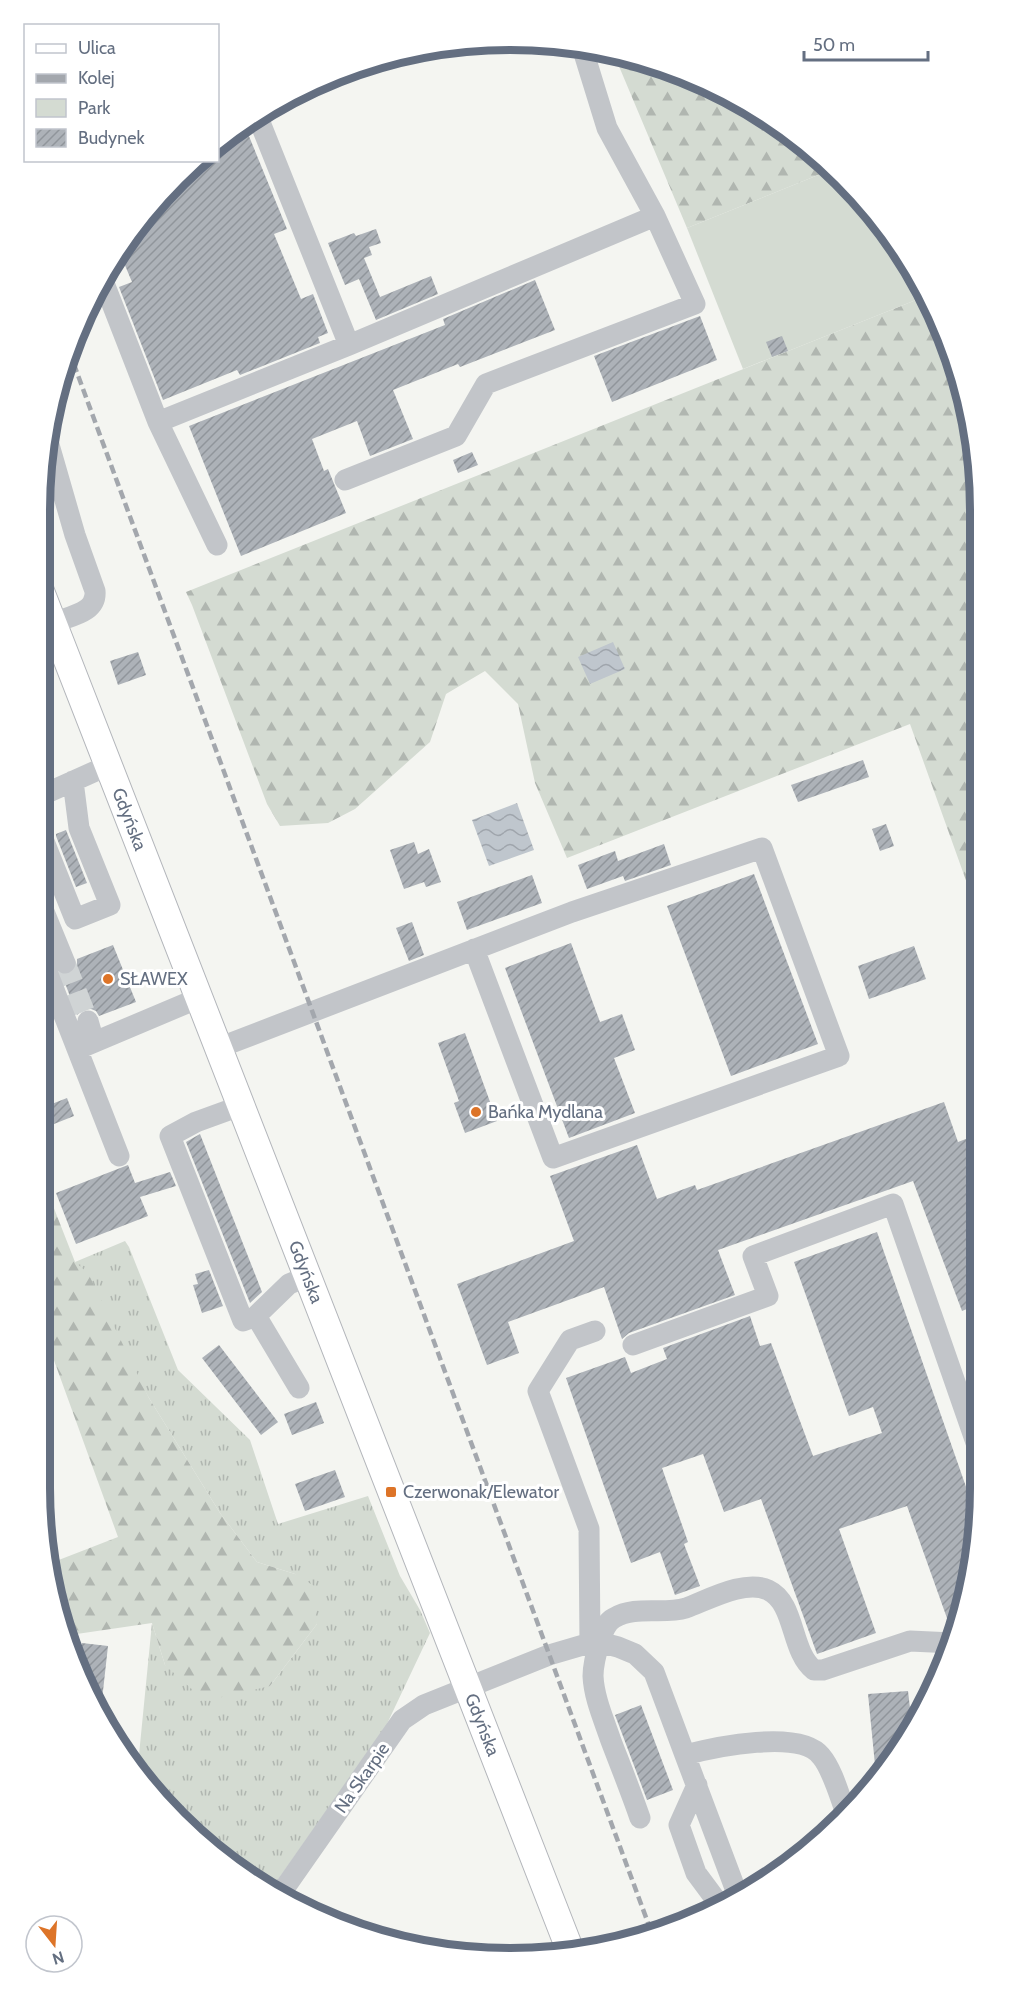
<svg xmlns="http://www.w3.org/2000/svg" width="1020" height="1998" font-family="Cabin,sans-serif">
	<defs>
		<pattern id="grass-tufts" width="24" height="20" patternUnits="userSpaceOnUse" patternTransform="scale(1.5)"><rect width="24" height="20" fill="#d4dbd2"/><path d="M3 7l-1-3M5 7V3M7 7l1-3M15 17l-1-3M17 17v-4M19 17l1-3" fill="none" stroke="#b0b6b0"/></pattern>
		<pattern id="forest-firs" width="22" height="20" patternUnits="userSpaceOnUse" patternTransform="scale(1.5)"><rect width="22" height="20" fill="#d4dbd2"/><path d="M5 1l3.5 6h-7zM16 11l3.5 6h-7z" fill="#b0b6b0"/></pattern>
		<pattern id="water-waves" width="16" height="10" patternUnits="userSpaceOnUse" patternTransform="scale(1.5)"><rect width="16" height="10" fill="#bfc6cd"/><path d="M0 5q4-4 8 0t8 0" fill="none" stroke="#9fa5ac"/></pattern>
		<pattern id="building-hatch" width="6" height="6" patternUnits="userSpaceOnUse" patternTransform="scale(1.5)"><rect width="6" height="6" fill="#adb2b8"/><path d="M-1 1l2-2M0 6l6-6M5 7l2-2" fill="none" stroke="#90959b"/></pattern>
	</defs>
	<rect width="100%" height="100%" fill="#f4f5f1"/>
	<path fill="url(#grass-tufts)" d="M125,1241L129,1247L178,1370L250,1440L278,1524L368,1496L400,1576L420,1610L430,1633L386,1726L270,1891L249,1880L137,1775L152,1623L165,1665L270,1686L317,1624L295,1574L257,1562L220,1513L149,1398L75,1262Z"/>
	<path fill="url(#forest-firs)" d="M613,52L632,55L718,87L820,156L833,169L687,228Z
		M926,296L945,329L977,448L978,914L910,724L567,858L535,783L518,704L485,671L446,694L430,742L355,809L328,823L280,826L267,804L192,605L186,592Z
		M39,1170L75,1262L88,1273L149,1398L220,1513L257,1562L295,1574L314,1586L317,1624L270,1686L205,1701L165,1665L152,1623L63,1636L51,1563L118,1537L39,1319Z"/>
	<path fill="#d4dbd2" d="M833,169L884,224L926,296L743,369L687,228Z"/>
	<path fill="url(#water-waves)" d="M613,642L625,669L590,684L578,657Z
		M517,803L534,850L489,866L472,820Z"/>
	<g fill="none" stroke-linecap="round" stroke-linejoin="round">
		<path stroke="#bfc6cd" stroke-width="5" d="M613,62L631,55"/>
	</g>
	<path fill="url(#building-hatch)" d="M244,124L287,229L274,234L301,299L313,294L328,333L318,337L320,343L240,375L237,370L163,400L119,287L132,282L119,251L136,224L195,160H218V143Z
		M376,229L381,243L369,247L372,255L364,258L380,297L431,276L438,294L376,320L359,279L345,285L328,243L354,233L356,236Z
		M535,280L555,330L460,367L458,364L393,390L413,439L370,456L357,421L312,439L324,471L328,469L346,513L241,556L189,426L445,325L443,319Z
		M700,316L717,360L612,402L594,356Z
		M782,336L788,351L772,357L766,342Z
		M472,452L478,465L458,473L453,460Z
		M138,652L146,675L118,685L110,661Z
		M863,760L869,777L798,802L791,785Z
		M886,824L894,846L880,851L872,829Z
		M66,830L87,883L76,887L56,836V834Z
		M414,842L418,854L429,849L441,882L426,887L424,882L404,889L390,850Z
		M664,844L671,865L625,881L623,876L587,889L578,865L615,851L618,861Z
		M754,874L818,1044L731,1076L667,906Z
		M532,875L542,903L467,930L457,902Z
		M412,922L424,955L409,961L396,928Z
		M571,943L600,1022L622,1014L635,1050L614,1058L635,1113L569,1138L505,968Z
		M113,945L136,1002L99,1016L96,1011L91,1009H84L77,1015L62,975H69L75,971L77,965V959Z
		M914,946L926,979L869,999L858,966Z
		M465,1033L497,1121L465,1133L454,1103L459,1101L438,1043Z
		M67,1098L74,1116L39,1130V1109Z
		M944,1102L958,1142L971,1137L979,1159V1304L962,1311L913,1181L718,1250L735,1295L629,1333L622,1339L604,1287L508,1322L519,1353L487,1365L457,1284L574,1241L550,1176L637,1145L657,1199L695,1185L697,1190Z
		M200,1134L262,1292L250,1303L186,1142Z
		M128,1165L135,1183L170,1172L176,1186L140,1197L148,1216L76,1244L56,1193Z
		M877,1232L979,1524L965,1610L963,1616L948,1621L907,1506L839,1529L876,1633L817,1654L761,1499L724,1512L703,1454L662,1468L688,1542L684,1544L700,1586L675,1595L660,1552L631,1563L566,1378L625,1357L631,1373L667,1359L663,1348L750,1316L760,1346L771,1343L813,1456L882,1433L873,1407L849,1416L794,1262Z
		M209,1270L223,1306L202,1313L193,1285L198,1284L195,1274Z
		M219,1345L278,1422L261,1435L202,1358Z
		M316,1402L324,1423L292,1435L284,1414Z
		M335,1470L345,1497L305,1511L295,1484Z
		M82,1643L108,1646L101,1709L80,1669Z
		M908,1691L912,1725L876,1775L868,1694Z
		M641,1705L673,1790L647,1800L615,1715Z"/>
	<g fill="none" stroke-linecap="round" stroke-linejoin="round">
		<path stroke="#d0d4d5" stroke-width="21" stroke-dasharray="21 10" stroke-linecap="butt" d="M65,963L88,1021"/>
		<defs>
			<g id="major">
				<path id="s1" d="M40,590L572,1955"/>
			</g>
		</defs>
		<use href="#major" stroke="#b3b6bb" stroke-width="29"/>
		<path stroke="#c2c5c9" stroke-width="21" d="M257,115L349,345
			M102,278L158,422L217,545
			M158,422L349,345L655,216L607,128L582,47
			M47,438L75,535L95,591C97,613 70,616 53,623
			M345,480L456,436L486,384L695,304L655,216
			M41,795L43,839L75,919L110,905L79,828L73,781
			M40,796L107,766
			M40,902L65,963
			M40,954L119,1156
			M88,1021L94,1042
			M218,1048L572,912L762,848L839,1056L553,1158L474,949
			M78,1049L199,998
			M240,1106L196,1122L170,1136L243,1321L256,1316
			M633,1345L768,1296L753,1256L893,1204L980,1454
			M299,1388L256,1316L289,1284L306,1277
			M590,1643L589,1529L538,1391L570,1340L595,1331
			M685,1755L738,1896
			M697,1785L679,1825L696,1873L722,1908
			M640,1818C631,1792 621,1767 611,1741C604,1720 594,1698 593,1676C593,1665 597,1650 600,1640C603,1632 606,1622 614,1618C636,1605 663,1615 686,1608C708,1600 745,1579 768,1590C796,1603 790,1651 814,1670H823L910,1641L953,1643
			M279,1896L402,1720L424,1705L549,1655L590,1643L599,1642L618,1647L635,1654L654,1672L685,1755C715,1747 800,1729 821,1756C833,1770 840,1798 847,1816"/>
		<use href="#major" stroke="#fff" stroke-width="27"/>
		<path stroke="#a3a7ad" stroke-width="4.5" stroke-dasharray="9 4.5" stroke-linecap="butt" d="M69,351L651,1931"/>
	</g>
	<g fill="#dd7428" stroke="#fff" stroke-width="2">
		<circle cx="108" cy="979" r="6"/>
		<circle cx="476" cy="1112" r="6"/>
		<rect x="385" y="1486" width="12" height="12" rx="3"/>
	</g>
	<g text-anchor="middle" stroke-width="6" stroke-linejoin="round" paint-order="stroke">
		<g font-size="18" fill="#646f81" stroke="#fff">
			<text dy="6" stroke="none"><textPath href="#s1" startOffset="246">Gdyńska</textPath></text>
			<text dy="6" stroke="none"><textPath href="#s1" startOffset="732">Gdyńska</textPath></text>
			<text dy="6" stroke="none"><textPath href="#s1" startOffset="1218">Gdyńska</textPath></text>
			<text transform="translate(362 1778) rotate(-55)" y="6">Na Skarpie</text>
		</g>
		<g font-size="18" fill="#646f81" stroke="#fff" text-anchor="start">
			<text x="120" y="985">SŁAWEX</text>
			<text x="488" y="1118">Bańka Mydlana</text>
			<text x="403" y="1498">Czerwonak/Elewator</text>
		</g>
	</g>
	<path d="M0 0H1020V1998H0ZM510 50H510A460 460 0 0 1 970 510V1488A460 460 0 0 1 510 1948H510A460 460 0 0 1 50 1488V510A460 460 0 0 1 510 50Z" fill="#fff" fill-rule="evenodd"/>
	<path fill="none" stroke="#646f81" stroke-width="8" d="M510 50H510A460 460 0 0 1 970 510V1488A460 460 0 0 1 510 1948H510A460 460 0 0 1 50 1488V510A460 460 0 0 1 510 50Z"/>
	<rect x="24" y="24" width="195" height="138" fill="#ffffff" stroke="#c1c5cd" stroke-width="1.5"/>
	<rect x="36" y="44" width="30" height="9" fill="#ffffff" stroke="#c1c5cd" stroke-width="1.5"/>
	<text x="78" y="54" font-size="18" fill="#646f81">Ulica</text>
	<rect x="36" y="74" width="30" height="9" fill="#a3a7ad" stroke="#c1c5cd" stroke-width="1.5"/>
	<text x="78" y="84" font-size="18" fill="#646f81">Kolej</text>
	<rect x="36" y="99" width="30" height="18" fill="#d4dbd2" stroke="#c1c5cd" stroke-width="1.5"/>
	<text x="78" y="114" font-size="18" fill="#646f81">Park</text>
	<rect x="36" y="129" width="30" height="18" fill="url(#building-hatch)" stroke="#c1c5cd" stroke-width="1.5"/>
	<text x="78" y="144" font-size="18" fill="#646f81">Budynek</text>
	<g transform="translate(54 1944) rotate(163)"><circle r="28" fill="#ffffff" stroke="#c1c5cd" stroke-width="1.5"/>
	<path d="M0-4.5L10 22L0 15L-10 22Z" fill="#dd7428"/>
	<text y="-9" font-size="16" font-weight="bold" text-anchor="middle" fill="#646f81">N</text>
	</g>
	<path d="M804 51v9h124v-9" fill="none" stroke="#646f81" stroke-width="3"/>
	<text x="813" y="51" font-size="18" fill="#646f81" stroke="#ffffff" stroke-width="4.5" paint-order="stroke">50 m</text>
</svg>
